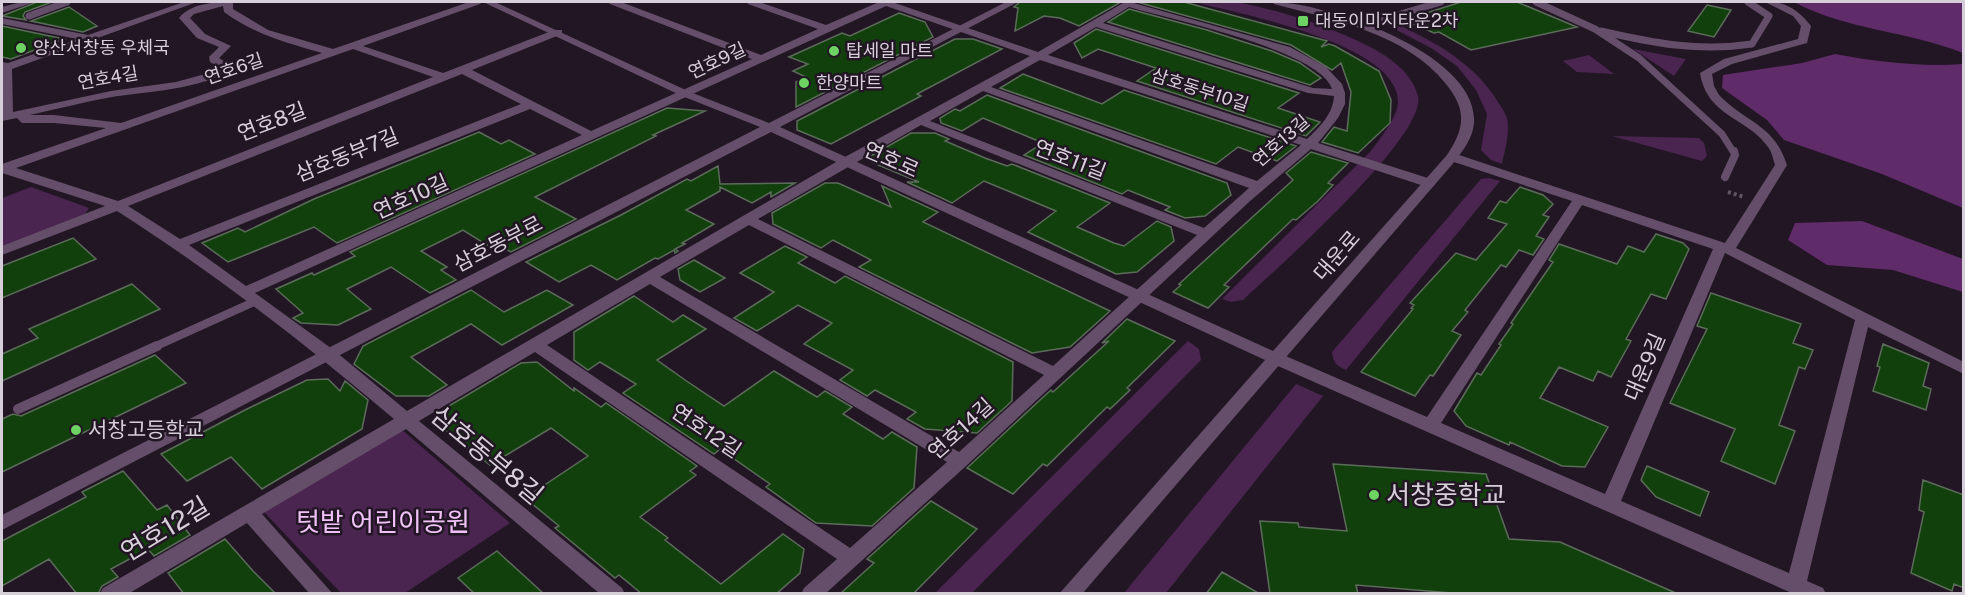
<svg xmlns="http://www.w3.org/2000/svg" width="1965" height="595" font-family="'Public Sans','Noto Sans KR',sans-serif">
	<rect width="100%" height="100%" fill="#221624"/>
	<path fill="#49254f" d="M1194,2C1207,2 1222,0 1235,2C1272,8 1321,24 1356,40C1380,51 1411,68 1418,96C1427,136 1275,270 1243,300L1231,302L1222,299L1371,151C1379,140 1397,118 1398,103C1401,44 1237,13 1194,2Z
		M1388,22H1393C1434,42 1473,61 1498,102C1501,107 1505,112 1507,118C1510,133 1505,149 1502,164L1491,160L1481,150L1487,114L1476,90L1457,66L1431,48L1385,24Z
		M1633,49L1686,59L1674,76Z
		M1589,55L1614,74L1577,72L1563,61Z
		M1612,136L1699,138L1704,143L1707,156L1702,161Z
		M1489,178L1500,181L1346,370C1337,366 1333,363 1332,352L1481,179Z
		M31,187L89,208L84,216L2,248V198Z
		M1188,341L1199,349L1201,360L972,593H935Z
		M1296,384L1323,396L1166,593H1124Z
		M401,429L510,523L405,593H341L262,510Z"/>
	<path fill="#5f2b69" d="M1794,2H1963V53C1908,31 1846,30 1794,2Z
		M1835,54C1877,62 1921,67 1963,64V208L1882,174L1784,140L1767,120L1722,88L1723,75L1802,63Z
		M1862,221L1963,259V292L1893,270L1827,265L1788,240L1795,223Z"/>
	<path fill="#12400d" stroke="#5c6c5a" stroke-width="1.5" d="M37,2H52L25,12L23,16L26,20L2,16Z
		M1020,2H1121L1079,26L1060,18L1044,16L1015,31L1018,8L1014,7Z
		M1137,2H1184L1327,41L1321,47L1329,44L1335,46L1379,71L1391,100L1390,123L1358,153L1322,142L1334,127L1347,131L1351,92L1341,63L1332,70L1291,45Z
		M1461,2H1517L1577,27L1471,50L1439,32L1434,33L1404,20Z
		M1707,5L1731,10L1714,37L1688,31Z
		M69,7L97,26L83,32L31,21Z
		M1129,9L1207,30L1272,51L1300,63L1321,78L1310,85L1108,22Z
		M899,13L925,22L933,37L796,107V82L806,77L793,71L808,64L789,57L842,33L850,36Z
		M2,26L64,39L11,59L2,57Z
		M1096,29L1299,93L1278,108L1320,122L1306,136L1137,81L1156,68L1098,49L1082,58L1074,43Z
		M955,39H973L1002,49L917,94L921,96L831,144L797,130V121Z
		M1023,74L1102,104L1124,90L1296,146L1277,161L1238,147L1216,164L1000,88Z
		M987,95L1227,183L1231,195L1205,216L1185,218L1165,210L1170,207L1128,190L1122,194L1024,155L1043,143L983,118L962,131L941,123L940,118L955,109L960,111Z
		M667,108L705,111L653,135L656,136L535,197L576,219L511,252L497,244L490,247L463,230L421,251L447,267L441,270L456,280L430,293L391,267L347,289L371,309L338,325L301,323L293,318L303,313L276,289L312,273L314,275L355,256L350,252Z
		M479,132L501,144L509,140L535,154L337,243L314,227L228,262L202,243L238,228L245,232L314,199Z
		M911,133H935L949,139L945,141L985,158L1007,166L1012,164L1110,203L1077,227L1114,243L1124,246L1157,221L1171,227L1174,241L1137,272L1116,274L1028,232L1056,211L984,181L952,203L907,182H919L871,162L869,157Z
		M1311,152L1348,163L1328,183L1333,185L1318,201L1296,220L1293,219L1224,285L1229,287L1208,308L1173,292L1181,285L1179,284L1293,180L1286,173Z
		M718,166L720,184L795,183L771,197V192L752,203L720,187V191L686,210L714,224L682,243L685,244L675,249L678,251L675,253L674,250L658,259L655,258L617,280L591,265L559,282L526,262L621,215L687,179L691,181Z
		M825,183H838L891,207L882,186L938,212L923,222L1110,311L1070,347L1032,353L859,267L871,260L833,240L821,248L773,224L772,213Z
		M1520,187L1543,195L1553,204L1543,215L1549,217L1536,236L1544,239L1533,255L1519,250L1506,267L1501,265L1465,310L1468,312L1452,331L1461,335L1433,376L1430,375L1415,396L1361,372L1413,309L1411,308L1414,305L1410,303L1456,253L1476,260L1507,224L1488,218L1500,201L1506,203Z
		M1656,234L1683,243L1689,249L1666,299L1651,294L1626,339L1631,341L1611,377L1598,371L1593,381L1559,367L1540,398L1608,427L1585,467L1562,466L1510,442L1509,445L1466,426L1454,411L1477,373L1481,375L1501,345L1499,344L1513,324L1511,323L1553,262L1549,260L1559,244L1617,264L1628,246L1644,252Z
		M73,238L96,259L2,298V266Z
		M785,246L807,257L798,263L835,283L845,276L1013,362L1012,401L977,433L925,429L907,419L916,412L875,390L867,396L840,380L853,370L804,344L832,323L798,305L757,331L734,318L774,292L740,273Z
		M694,260L725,278L700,292L680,280L678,269Z
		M132,284L160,309L2,381V354L38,338L29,329Z
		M471,290L504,312L547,290L573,305L502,345L471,324L411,357L447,385L429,396H396L354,364L363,346Z
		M1711,293L1801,324L1793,343L1813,350L1805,369L1799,367L1779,425L1795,431L1775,484L1721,461L1735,429L1670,403L1707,329L1697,326Z
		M634,296L673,322L683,315L706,329L657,360L685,380L724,406L774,371L817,397L825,391L852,407L843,414L883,439L892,432L917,447L914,488L872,526L816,523L766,487L770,484L720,449L714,454L623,393L636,384L600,362L588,370L574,360V332Z
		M1127,319L1175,341L1127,388L1130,390L1110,409L1107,407L1047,466L1043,464L1013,494L967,468L1040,400L1051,390L1053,392L1109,341L1102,343Z
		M1883,344L1929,363L1923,386L1931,389L1926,410L1873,391L1880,367L1877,366Z
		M155,355L186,383L2,472V419L13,414L21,416Z
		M537,362L574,391V388L601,407L606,403L697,466L690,471L696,475L640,517L668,538L665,540L721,584L783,534L804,549L800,573L776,594H642L619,575L615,578L555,528L559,526L525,498L588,456L551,428L490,465L436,423L437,413L521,363Z
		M328,379L340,391L345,381L368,400L362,429L262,489L231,457L187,481L161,454L243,411L307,380Z
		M1333,464L1486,474L1509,539L1560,542L1678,594H1464L1356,585L1358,594H1270L1260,521L1298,523L1299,527L1347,531Z
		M1647,466L1709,492L1700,516L1656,497L1641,480Z
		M123,471L157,510L167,505L190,535L154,556L148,549L111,569L118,577L102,586L98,594H77L49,559L2,586V541L86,497L82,492Z
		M1923,480L1964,495V588L1954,584L1952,591L1911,573L1924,512L1919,510Z
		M931,501L977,529L913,594H840L874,563L867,559Z
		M225,539L253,571L276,594H184L168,573Z
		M497,551L544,594H475L458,578Z
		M1222,572L1260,594H1206Z"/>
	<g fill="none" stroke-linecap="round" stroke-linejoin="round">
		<path stroke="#615663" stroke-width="4" stroke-dasharray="3 3" stroke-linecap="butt" d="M1728,192L1744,197"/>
		<path stroke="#654e69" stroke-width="7" d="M1536,2L1595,29L1639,58L1722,134L1734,153
			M29,16L67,2
			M1361,26L1441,2
			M1601,31C1652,43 1699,52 1752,44L1769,16L1748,2"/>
		<path stroke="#654e69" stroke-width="8" d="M1725,177L1735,155L1734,151
			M154,347L256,301"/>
		<path stroke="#654e69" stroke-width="10" d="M18,409L157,346"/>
		<path fill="#654e69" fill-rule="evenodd" d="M184,2H197L12,69L13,112L111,91L176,82L216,71L219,67L210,62L209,57L219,47L197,38L179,18C191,3 214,2 233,2V9L268,30L333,49L469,2H482L480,4L363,46L443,73L554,30H562V34L472,70L591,131L752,59L610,4L608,2H621L761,55L818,29L748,4L746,2H759L826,25L879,2H892L1038,52L1125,2H1130L1290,47L1326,67L1342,84L1345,93V104L1338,118L1318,143L1434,180L1435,183L1434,186H1424L1311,149L1249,202L966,466L825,594H801L804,588L837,559L535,352L419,421L622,588L625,594H600L406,429L262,514L333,594H310L247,523L128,594H100L103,588L394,419C306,344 214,273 117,211L2,255V246L105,206L2,173V164L106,128L54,123H22L17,118L2,121V62L8,63L77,39L2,24V18L88,35ZM223,6L224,12C254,34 287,43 322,53L121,123L54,115H30C57,109 84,102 112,97C141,92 214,89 231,66L219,58L231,46L205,34L190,18L194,14ZM886,6L1030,56L843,158L407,411L335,351L255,293ZM1129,7C1169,19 1320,50 1332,89L1313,88L1103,23ZM1096,27L1308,93L1334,96C1333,114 1320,127 1307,139L1048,55ZM353,49L433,77L118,201L16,168ZM1040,60L1301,145L1257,181L991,87ZM462,74L521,104L180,239L128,206ZM983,91L1249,188L1204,228L930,121ZM530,109L582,135L246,286L189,245ZM921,125L1197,235L1053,366L758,219ZM749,225L1044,375L959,452L660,277ZM650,284L947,462L850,548L547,345Z
			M1765,2C1784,0 1800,11 1811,26L1807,43L1732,64L1712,74L1714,86L1719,95C1746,123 1774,124 1787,165L1736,248L1964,362V374L1868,327L1807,581L1823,588L1826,594H1794L1269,362L1267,358L1269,354H1281L1427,417L1572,201L1448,160L1446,157L1448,154H1456L1725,243L1775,165C1773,159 1772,152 1768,147C1747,117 1707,117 1700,73L1724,59L1798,39L1801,26L1793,16ZM1582,205L1713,249L1605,494L1441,423ZM1725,253L1855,320L1789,573L1621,501Z"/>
		<path fill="#654e69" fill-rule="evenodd" d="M21,2H35L2,13V7Z
			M483,2H495L690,92L769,123L1006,2H1018L780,127L1273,351L1447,155C1465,128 1467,110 1446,84C1405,33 1334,20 1274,4L1272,2C1326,2 1479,54 1474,123C1473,137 1464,149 1456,160L1082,594H1059L1265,360L771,132L2,530V515L760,127L682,96Z"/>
	</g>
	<g fill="#6cd362" stroke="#221624" stroke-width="2">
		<rect x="1297" y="15" width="12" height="12" rx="3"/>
		<circle cx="21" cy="48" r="6"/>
		<circle cx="834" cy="51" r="6"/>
		<circle cx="804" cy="83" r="6"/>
		<circle cx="76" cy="430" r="6"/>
		<circle cx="1374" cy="495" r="6"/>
	</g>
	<g text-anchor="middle" stroke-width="5" stroke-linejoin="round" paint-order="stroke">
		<g font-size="18" fill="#d6ced8" stroke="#221624" text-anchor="start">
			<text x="1315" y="27">대동이미지타운2차</text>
			<text x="33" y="54">양산서창동 우체국</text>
			<text x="846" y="57">탑세일 마트</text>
			<text x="816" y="89">한양마트</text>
		</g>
		<g font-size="18" fill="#d6ced8" stroke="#221624">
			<text transform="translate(717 61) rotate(-25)" y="6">연호9길</text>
			<text transform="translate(234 69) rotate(-19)" y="6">연호6길</text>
			<text transform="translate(108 78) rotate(-10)" y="6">연호4길</text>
			<text transform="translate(1200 90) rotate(18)" y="6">삼호동부10길</text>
			<text transform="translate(1281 141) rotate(-41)" y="6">연호13길</text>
		</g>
		<g font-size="21" fill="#d6ced8" stroke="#221624">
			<text transform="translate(272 122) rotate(-21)" y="7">연호8길</text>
			<text transform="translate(347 155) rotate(-22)" y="7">삼호동부7길</text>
			<text transform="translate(891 160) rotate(24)" y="7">연호로</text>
			<text transform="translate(1070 160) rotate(21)" y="7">연호11길</text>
			<text transform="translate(411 197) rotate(-24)" y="7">연호10길</text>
			<text transform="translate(498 244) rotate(-27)" y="7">삼호동부로</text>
			<text transform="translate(1337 256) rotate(-49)" y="7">대운로</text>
			<text transform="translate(1645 367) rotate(-67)" y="7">대운9길</text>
			<text transform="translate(961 429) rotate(-42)" y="7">연호14길</text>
			<text transform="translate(706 431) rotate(34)" y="7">연호12길</text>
		</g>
		<g font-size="21" fill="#d6ced8" stroke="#221624" text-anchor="start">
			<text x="88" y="437">서창고등학교</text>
		</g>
		<g font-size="26" fill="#d6ced8" stroke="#221624">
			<text transform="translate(487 455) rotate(40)" y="9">삼호동부8길</text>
			<text transform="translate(165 529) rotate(-31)" y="9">연호12길</text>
		</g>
		<g font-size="26" fill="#d6ced8" stroke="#221624" text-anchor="start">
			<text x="1386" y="504">서창중학교</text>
		</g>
		<g font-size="26" fill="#efc1f7" stroke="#221624">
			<text x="383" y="531">텃밭 어린이공원</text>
		</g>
	</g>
	<rect width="1965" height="595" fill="none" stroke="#d6ced8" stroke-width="6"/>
</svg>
